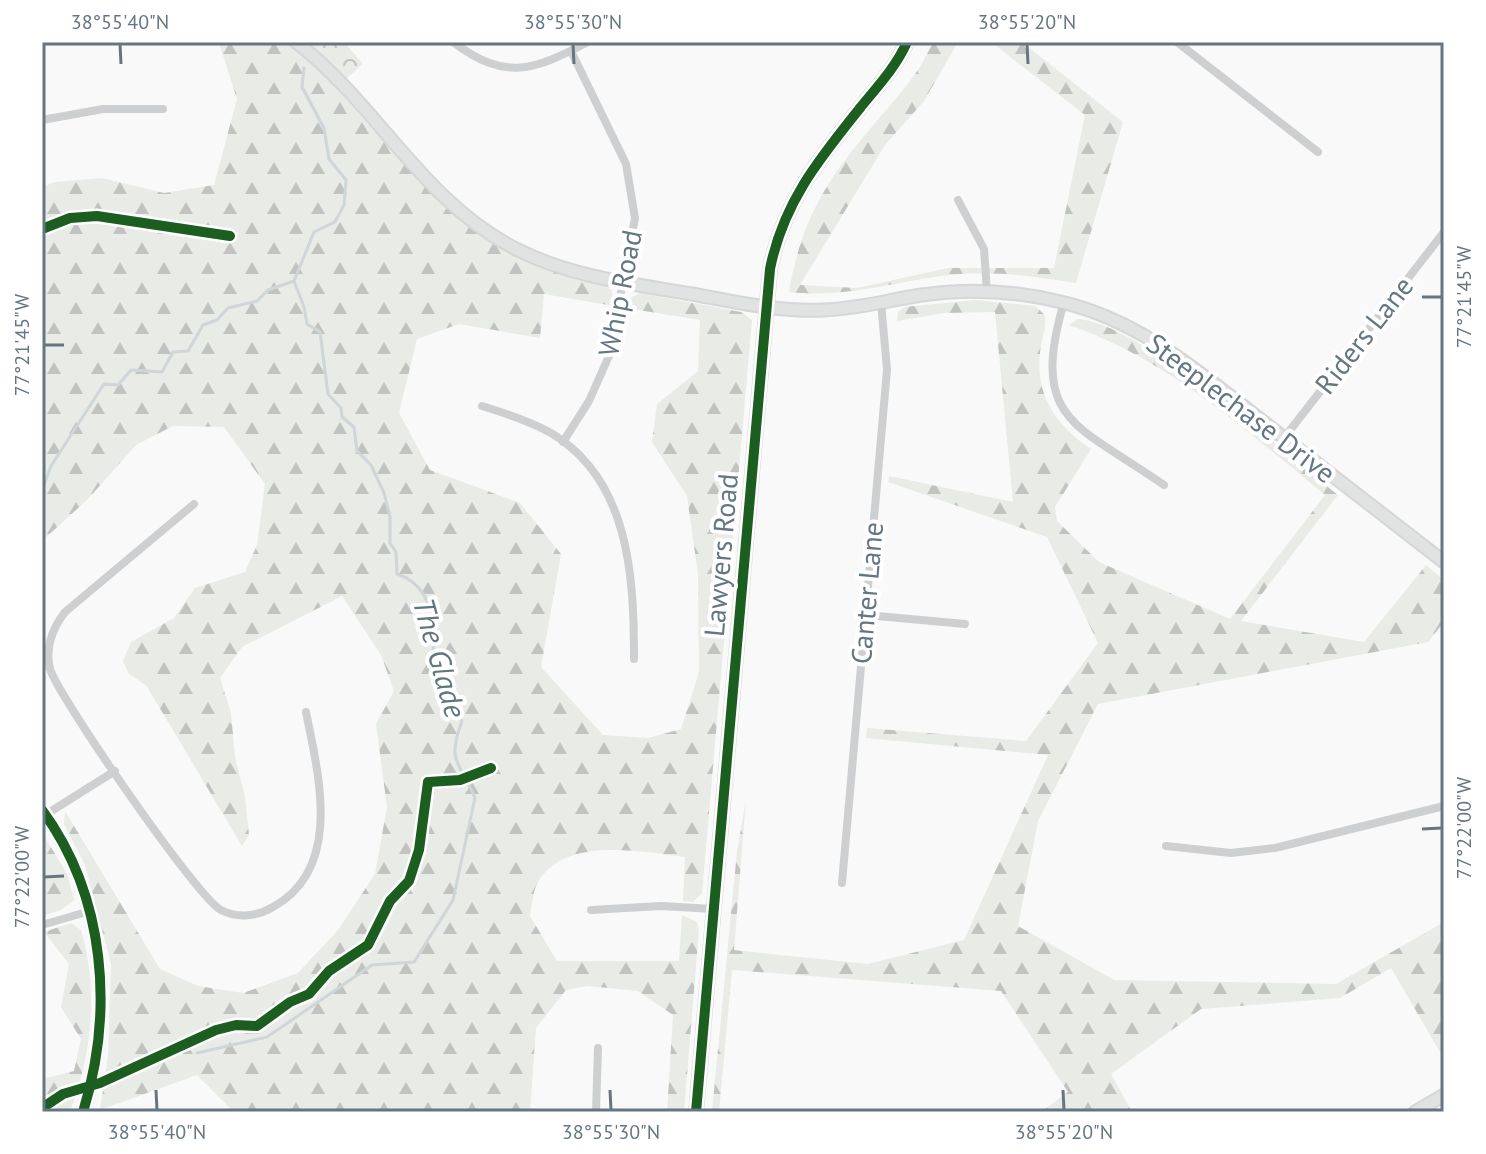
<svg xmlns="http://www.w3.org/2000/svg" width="1486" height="1154" font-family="'PT Sans',sans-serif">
	<defs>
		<pattern id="forest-firs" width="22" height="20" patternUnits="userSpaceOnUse" patternTransform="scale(2)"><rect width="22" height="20" fill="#e8ebe6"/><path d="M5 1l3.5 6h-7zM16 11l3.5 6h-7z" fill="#c0c3c0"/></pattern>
		<pattern id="park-crowns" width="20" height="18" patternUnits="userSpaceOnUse" patternTransform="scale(2)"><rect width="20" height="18" fill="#e8ebe6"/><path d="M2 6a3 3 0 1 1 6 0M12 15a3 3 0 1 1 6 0" fill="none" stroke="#c0c3c0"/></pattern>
	</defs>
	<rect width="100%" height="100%" fill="#f9f9f9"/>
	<path fill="url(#forest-firs)" d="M211,42C230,42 268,37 285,42C307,49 340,92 355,109C428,192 490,263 604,284L612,291L614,306L544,294L540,338L459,324L417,339L399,413L430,470L520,503L561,554L541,667L603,735L648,738L681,729L699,672L698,574L687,496L652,442L657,404L698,371L700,320L626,308L630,298L640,293L741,312L752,320L702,893L693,902L683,901L685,857C641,852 568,836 539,880C533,889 532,905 530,916L557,961H679L682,915L697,922L699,930L684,1112H667L673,1015L638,991L588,986L566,990L536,1028L530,1112H234L197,1075L100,1110L108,1056L111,964L85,865L64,824L65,811L160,969L198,986L243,993L298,973L338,930L375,874L387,807L376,724L394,691L381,655L342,596L242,647L220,678L231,713L235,757L245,797L249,835L242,846L146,685L129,674L123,661L131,642L174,618L195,588L245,572L257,545L265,484L224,427L173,426L136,445L88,499L42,541V187L55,182L102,178L164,193L214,185L237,99L220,46Z
		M932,42H958L924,101L885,145L800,285L857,288L948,268H1054L1085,115L991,42H1022L1123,122L1076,283C1038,277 999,271 960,274C900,279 851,299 789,292C801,219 828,178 875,123C896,98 921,73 932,42Z
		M976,300L1035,306L1045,315C1047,328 1041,340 1040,353C1035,396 1057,426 1091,449L1055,507L1057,521L1099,562L1230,619L1325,495C1247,431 1166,358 1069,325L1078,319C1138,322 1286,454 1338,495L1241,621L1364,642L1426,565L1444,580V622L1428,642L1098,704L1038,821L1018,926L1114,980L1336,984L1444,922V1059L1391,968L1340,998L1201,1009L1111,1074L1132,1112H1041L1068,1092L1001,991L732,970L719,1112H712L737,851L746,800L734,950L868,964L964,940L1048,755L866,738L867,728L1026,741L1098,643L1047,537L888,482L889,476L1013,502L995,312L944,313L897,321L898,312L904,307Z
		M42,832L67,874L74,900L61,910L42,916Z
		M71,923L81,930C99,991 92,1053 70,1112H42V1079L74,1071L81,1039L61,1007L69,964L44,932Z"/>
	<path fill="url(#park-crowns)" d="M296,42H344L363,64L345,80Z"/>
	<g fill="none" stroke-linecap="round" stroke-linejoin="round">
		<path stroke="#ced6d9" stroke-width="3" d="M42,490L51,466L104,384L118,385L131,370L162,372L173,352L188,351L203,325L217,320L228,308L257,301L268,290L294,281
			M197,1053L267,1037L372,965L414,962L453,900L475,798C460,762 446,763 462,721C456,714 432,657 433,651C433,645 436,638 438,633C429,605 425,583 397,574L396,552L390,543V517L384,493L371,465L357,451L354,427L342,417L341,408L328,394L320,332L307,324L304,307L294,281L314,232L335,222L344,205L346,180L329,159L324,128L302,87L304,68"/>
		<defs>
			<path id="secondary" d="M296,42C378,105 423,203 518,250C572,277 633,284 692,294C735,302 779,312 824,310C857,309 889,300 922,295C968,288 1016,291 1061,302C1143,321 1205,377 1270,427C1328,472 1386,517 1444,562
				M42,810C106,897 114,1012 83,1112
				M1415,1112L1444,1095"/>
			<path id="primary" d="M696,1112L770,269C783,203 819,159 860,108C877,87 896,67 907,42"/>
		</defs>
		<use href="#secondary" stroke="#d5d6d7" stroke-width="15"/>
		<use href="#primary" stroke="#d5d6d7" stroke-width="16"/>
		<path stroke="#cecfd0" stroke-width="8" d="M453,42C506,82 534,70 588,42
			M1177,42L1318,152
			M42,120L103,109H163
			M958,200L984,249L987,292
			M1064,302C1029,422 1077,424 1164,485
			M482,406C505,413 530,421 551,433C630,480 634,578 634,659
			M1284,438L1444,232
			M563,442L589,401L609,356L635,218L626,164L571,51
			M194,504L65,612C52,629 45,648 50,669C58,696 198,899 221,910C238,919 258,916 273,907C344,868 318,773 306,712
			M866,615L965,624
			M45,815L115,771
			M1166,846L1231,853L1275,848L1444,806
			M842,883L887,370L881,302
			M591,910L661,906L714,909
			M42,925L90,911
			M596,1112L598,1048"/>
		<use href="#secondary" stroke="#e1e2e2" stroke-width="11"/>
		<use href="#primary" stroke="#e1e2e2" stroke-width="12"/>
		<defs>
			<path id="cycleway" d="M42,229L70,218L97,216L230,236
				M42,810C106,897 114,1012 83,1112
				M42,1108L63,1094L100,1083L216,1030L236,1025L257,1026L290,1002L309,994L329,971L368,945L390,901L409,881L419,850L428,782L460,780L491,768
				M696,1112L770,269C783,203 819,159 860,108C877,87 896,67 907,42"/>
		</defs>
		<use href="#cycleway" stroke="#fff" stroke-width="15"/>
		<use href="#cycleway" stroke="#1b5e20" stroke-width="10"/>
	</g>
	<path fill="none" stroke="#657683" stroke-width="3" d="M120,44L121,64M573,44L574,64M1027,44L1028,64M1422,297H1442M44,345H64M1422,829L1442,828M44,877L64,876M156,1090L157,1110M610,1090L611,1110M1063,1090L1064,1110"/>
	<g text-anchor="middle" stroke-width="8" stroke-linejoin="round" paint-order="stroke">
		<g font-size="28" fill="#657683" stroke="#fff">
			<text transform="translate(620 293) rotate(-79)" y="10">Whip Road</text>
			<text transform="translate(1364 335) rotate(-52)" y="10">Riders Lane</text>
			<text transform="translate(1241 408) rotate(37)" y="10">Steeplechase Drive</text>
			<text transform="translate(721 555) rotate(-85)" y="10">Lawyers Road</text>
			<text transform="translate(867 593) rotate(-85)" y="10">Canter Lane</text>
		</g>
		<g font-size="30" font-style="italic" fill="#60757c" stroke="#fff">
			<text transform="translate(439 658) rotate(74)" y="10">The Glade</text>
		</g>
	</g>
	<rect width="1486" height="1154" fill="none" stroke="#ffffff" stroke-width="88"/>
	<rect x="44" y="44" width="1398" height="1066" fill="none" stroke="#657683" stroke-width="3"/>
	<g font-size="20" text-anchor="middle" fill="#657683">
		<text x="120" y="29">38°55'40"N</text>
		<text x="573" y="29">38°55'30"N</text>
		<text x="1027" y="29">38°55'20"N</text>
		<text transform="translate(1464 297) rotate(-90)" y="7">77°21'45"W</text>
		<text transform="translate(22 345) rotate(-90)" y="7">77°21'45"W</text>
		<text transform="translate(1464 828) rotate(-90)" y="7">77°22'00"W</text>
		<text transform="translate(22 877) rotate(-90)" y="7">77°22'00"W</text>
		<text x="157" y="1139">38°55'40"N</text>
		<text x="611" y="1139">38°55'30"N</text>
		<text x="1064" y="1139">38°55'20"N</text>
	</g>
</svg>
